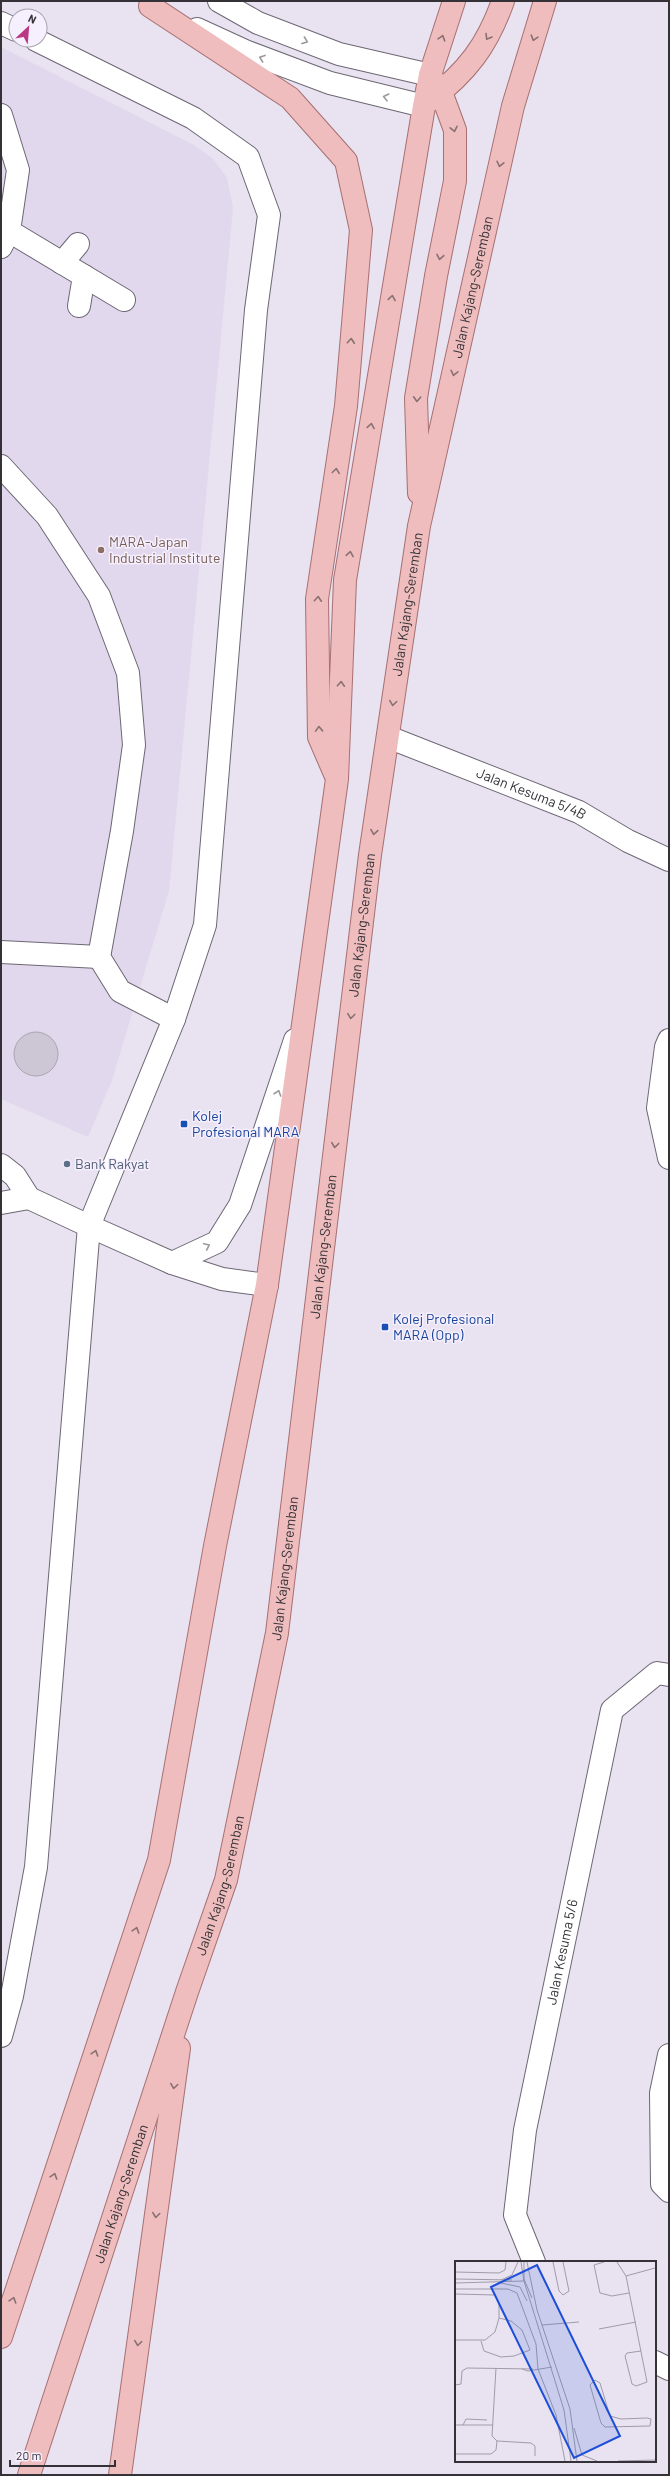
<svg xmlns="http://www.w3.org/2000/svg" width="670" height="2476" font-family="Barlow,sans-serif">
	<rect width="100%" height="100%" fill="#e8e2f1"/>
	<path fill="#e2d8ee" d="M1,47L194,145L213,159L227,178L233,208L169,891L112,1080L88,1137L1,1099Z"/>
	<path fill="#cdc6d5" stroke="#aaa4b2" d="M14 1054a22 22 0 1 1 44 0a22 22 0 1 1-44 0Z"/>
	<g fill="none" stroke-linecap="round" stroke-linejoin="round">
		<defs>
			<g id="minor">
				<path d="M219,1L258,23L339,54L430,75"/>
				<path d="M1,23L16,30"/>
				<path d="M197,29L245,51L330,83L424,106"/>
				<path d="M1,115L18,170L9,231L1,247"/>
				<path d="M9,231L124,300"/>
				<path d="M62,263L78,244"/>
				<path d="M79,306L84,276"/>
				<path d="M1,466L47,516L99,596L128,673L134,745L122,831L99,957L1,952"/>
				<path id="s1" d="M388,737L579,812L628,841L669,860"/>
				<path d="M99,957L120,991L174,1019"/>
				<path d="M669,1040L666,1047L658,1108L669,1158"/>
				<path d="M1,1165L15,1176L29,1198L89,1226L172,1263L222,1279L267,1285"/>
				<path d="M1,1203L29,1198"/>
				<path d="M172,1263L217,1242L240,1205L295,1040"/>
				<path d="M1,2036L12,1996L36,1867L89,1226L174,1019L205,925L256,310L269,215L248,157L193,118L36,40"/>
				<path d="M669,2055L661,2093L662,2184L669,2191"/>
				<path id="s2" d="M534,2262L515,2215L525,2130L612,1710L657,1673L669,1675"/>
				<path d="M655,2362L669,2369"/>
			</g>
			<g id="major">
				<path d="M150,6L290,98L346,161L361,230L346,406L317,599L319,737L335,774"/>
				<path d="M429,101C467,72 487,46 503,1"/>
				<path d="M419,493L416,398L436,276L455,181V130L441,92L430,75"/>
				<path d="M1,2337L159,1860L215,1546L267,1285L337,779L345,580L424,106L430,75L454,1"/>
				<path id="s3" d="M29,2475L187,1992L226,1880L277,1633L370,855L419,526L513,106L545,1"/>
				<path d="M120,2475L179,2048"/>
			</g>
		</defs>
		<use href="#minor" stroke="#6d6774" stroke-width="24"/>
		<use href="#major" stroke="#a77072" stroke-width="24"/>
		<use href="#minor" stroke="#fff" stroke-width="22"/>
		<use href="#major" stroke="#efbdbd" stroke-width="22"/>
	</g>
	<defs><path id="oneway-chevron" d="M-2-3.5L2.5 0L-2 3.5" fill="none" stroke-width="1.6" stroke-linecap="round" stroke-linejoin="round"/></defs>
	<g stroke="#887173">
		<use href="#oneway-chevron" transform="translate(488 37) rotate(121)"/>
		<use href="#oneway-chevron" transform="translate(442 38) rotate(-72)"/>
		<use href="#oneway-chevron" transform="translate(534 38) rotate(107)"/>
		<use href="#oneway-chevron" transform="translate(454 129) rotate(78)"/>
		<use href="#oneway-chevron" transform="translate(500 164) rotate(103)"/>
		<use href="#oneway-chevron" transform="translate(440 257) rotate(101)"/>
		<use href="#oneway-chevron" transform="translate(392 298) rotate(-81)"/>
		<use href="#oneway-chevron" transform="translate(351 341) rotate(-85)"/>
		<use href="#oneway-chevron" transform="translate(454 373) rotate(103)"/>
		<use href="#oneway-chevron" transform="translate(417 399) rotate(93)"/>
		<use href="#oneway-chevron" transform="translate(371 426) rotate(-81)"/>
		<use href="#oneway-chevron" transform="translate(336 471) rotate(-82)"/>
		<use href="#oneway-chevron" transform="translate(350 554) rotate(-81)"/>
		<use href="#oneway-chevron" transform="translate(318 599) rotate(-86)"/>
		<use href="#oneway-chevron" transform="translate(341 684) rotate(-87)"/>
		<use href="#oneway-chevron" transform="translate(393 703) rotate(98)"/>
		<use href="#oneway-chevron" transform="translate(319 729) rotate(-92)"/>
		<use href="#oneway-chevron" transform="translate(374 832) rotate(99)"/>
		<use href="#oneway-chevron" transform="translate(351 1016) rotate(97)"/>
		<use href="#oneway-chevron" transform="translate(335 1145) rotate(97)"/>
		<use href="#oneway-chevron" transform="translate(136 1930) rotate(-72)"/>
		<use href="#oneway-chevron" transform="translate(95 2053) rotate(-72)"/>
		<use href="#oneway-chevron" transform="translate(174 2086) rotate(98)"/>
		<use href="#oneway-chevron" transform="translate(54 2176) rotate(-72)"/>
		<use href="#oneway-chevron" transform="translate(156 2215) rotate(98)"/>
		<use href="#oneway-chevron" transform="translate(13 2300) rotate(-72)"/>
		<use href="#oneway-chevron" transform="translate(138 2343) rotate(98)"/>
	</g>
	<g stroke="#9a989b">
		<use href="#oneway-chevron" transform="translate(305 41) rotate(21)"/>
		<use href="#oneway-chevron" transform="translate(262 58) rotate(-160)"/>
		<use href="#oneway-chevron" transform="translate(386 97) rotate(-166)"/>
		<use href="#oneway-chevron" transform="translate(278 1093) rotate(-71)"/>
		<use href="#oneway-chevron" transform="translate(207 1246) rotate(-25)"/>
	</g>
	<circle fill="#8d6e63" stroke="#f6effe" stroke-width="1.5" cx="101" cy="550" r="4"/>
	<g fill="#1a4fb4" stroke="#f6effe" stroke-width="1.5">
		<rect x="180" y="1120" width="8" height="8" rx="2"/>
		<rect x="381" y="1323" width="8" height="8" rx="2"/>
	</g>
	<circle fill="#5c6f8a" stroke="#f6effe" stroke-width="1.5" cx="67" cy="1164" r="4"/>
	<g text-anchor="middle" stroke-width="3" stroke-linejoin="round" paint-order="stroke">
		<g font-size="14" fill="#343237" stroke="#f6effe">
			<text dy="5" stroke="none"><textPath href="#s3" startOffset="2240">Jalan Kajang-Seremban</textPath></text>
			<text dy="5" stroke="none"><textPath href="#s3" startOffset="1916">Jalan Kajang-Seremban</textPath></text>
			<text dy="5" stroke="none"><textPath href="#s1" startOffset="154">Jalan Kesuma 5/4B</textPath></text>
			<text dy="5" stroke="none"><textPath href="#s3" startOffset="1592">Jalan Kajang-Seremban</textPath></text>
			<text dy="5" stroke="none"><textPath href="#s3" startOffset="1268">Jalan Kajang-Seremban</textPath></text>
			<text dy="5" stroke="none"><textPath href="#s3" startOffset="944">Jalan Kajang-Seremban</textPath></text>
			<text dy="5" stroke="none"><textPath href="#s3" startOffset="620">Jalan Kajang-Seremban</textPath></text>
			<text dy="5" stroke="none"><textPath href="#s2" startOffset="318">Jalan Kesuma 5/6</textPath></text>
			<text dy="5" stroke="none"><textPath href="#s3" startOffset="296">Jalan Kajang-Seremban</textPath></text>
		</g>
		<g font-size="14" fill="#785e54" stroke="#f6effe" text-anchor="start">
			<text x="109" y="547">MARA-Japan<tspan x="109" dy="16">Industrial Institute</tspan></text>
		</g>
		<g font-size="14" fill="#164399" stroke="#f6effe" text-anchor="start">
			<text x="192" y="1121">Kolej<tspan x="192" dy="16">Profesional MARA</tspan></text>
			<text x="393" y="1324">Kolej Profesional<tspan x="393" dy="16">MARA (Opp)</tspan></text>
		</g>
		<g font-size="14" fill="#4e5e75" stroke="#f6effe" text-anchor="start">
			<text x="75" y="1169">Bank Rakyat</text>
		</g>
	</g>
	<g transform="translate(455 2261)">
		<rect width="201" height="201" fill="#e8e2f1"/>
		<path fill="none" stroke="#a09ca7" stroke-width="1" d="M66,1L69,20L109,149L116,200M72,1L82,49L115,148L122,200M98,1L104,30L108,34L114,30L108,1M149,1L139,4L145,32L157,35L174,32M162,1L171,15L192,121L181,125L177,123L170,95L172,92L186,90M0,11L44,12L50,9L51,1M171,15L200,7M0,18L57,19M69,18L77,37M46,19L57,14L63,1M69,20V1M0,22L69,20M46,22L65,26L72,40M0,28H53L62,32L81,83L83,108L101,154L110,200M0,33L40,34L44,42V57L40,71L30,79H0M87,64L124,61M144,68L181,61M26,80L29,90L46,96L59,95L75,89L67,69L56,60L44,57M67,108L73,110L97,106M140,119L145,122L155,155L166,158L192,157L196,158L195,165L150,166L146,162L135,124ZM0,124L6,123L7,110L12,107L78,108M0,164H38M8,164L11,158L32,159M119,167L127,194L142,200M42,180L76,182L80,185V195M0,193H36L41,189L42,180L37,175L41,107M163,200L201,199"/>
		<path fill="#1d4ed8" fill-opacity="0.15" stroke="#1d4ed8" stroke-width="2" d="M82,4L165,175L119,197L36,26Z"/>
		<rect width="201" height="201" fill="none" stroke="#343237" stroke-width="2"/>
	</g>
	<rect width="670" height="2476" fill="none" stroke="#343237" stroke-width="4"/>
	<g transform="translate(28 28) rotate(26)"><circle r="19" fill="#f6effe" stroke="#a8a3ae"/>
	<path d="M0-3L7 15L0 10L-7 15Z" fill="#ba3882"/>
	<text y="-6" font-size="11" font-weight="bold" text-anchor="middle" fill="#343237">N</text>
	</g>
	<path d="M10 2460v6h105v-6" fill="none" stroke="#343237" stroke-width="2"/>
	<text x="16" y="2460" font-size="12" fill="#343237" stroke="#f6effe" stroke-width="3" paint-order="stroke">20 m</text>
</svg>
